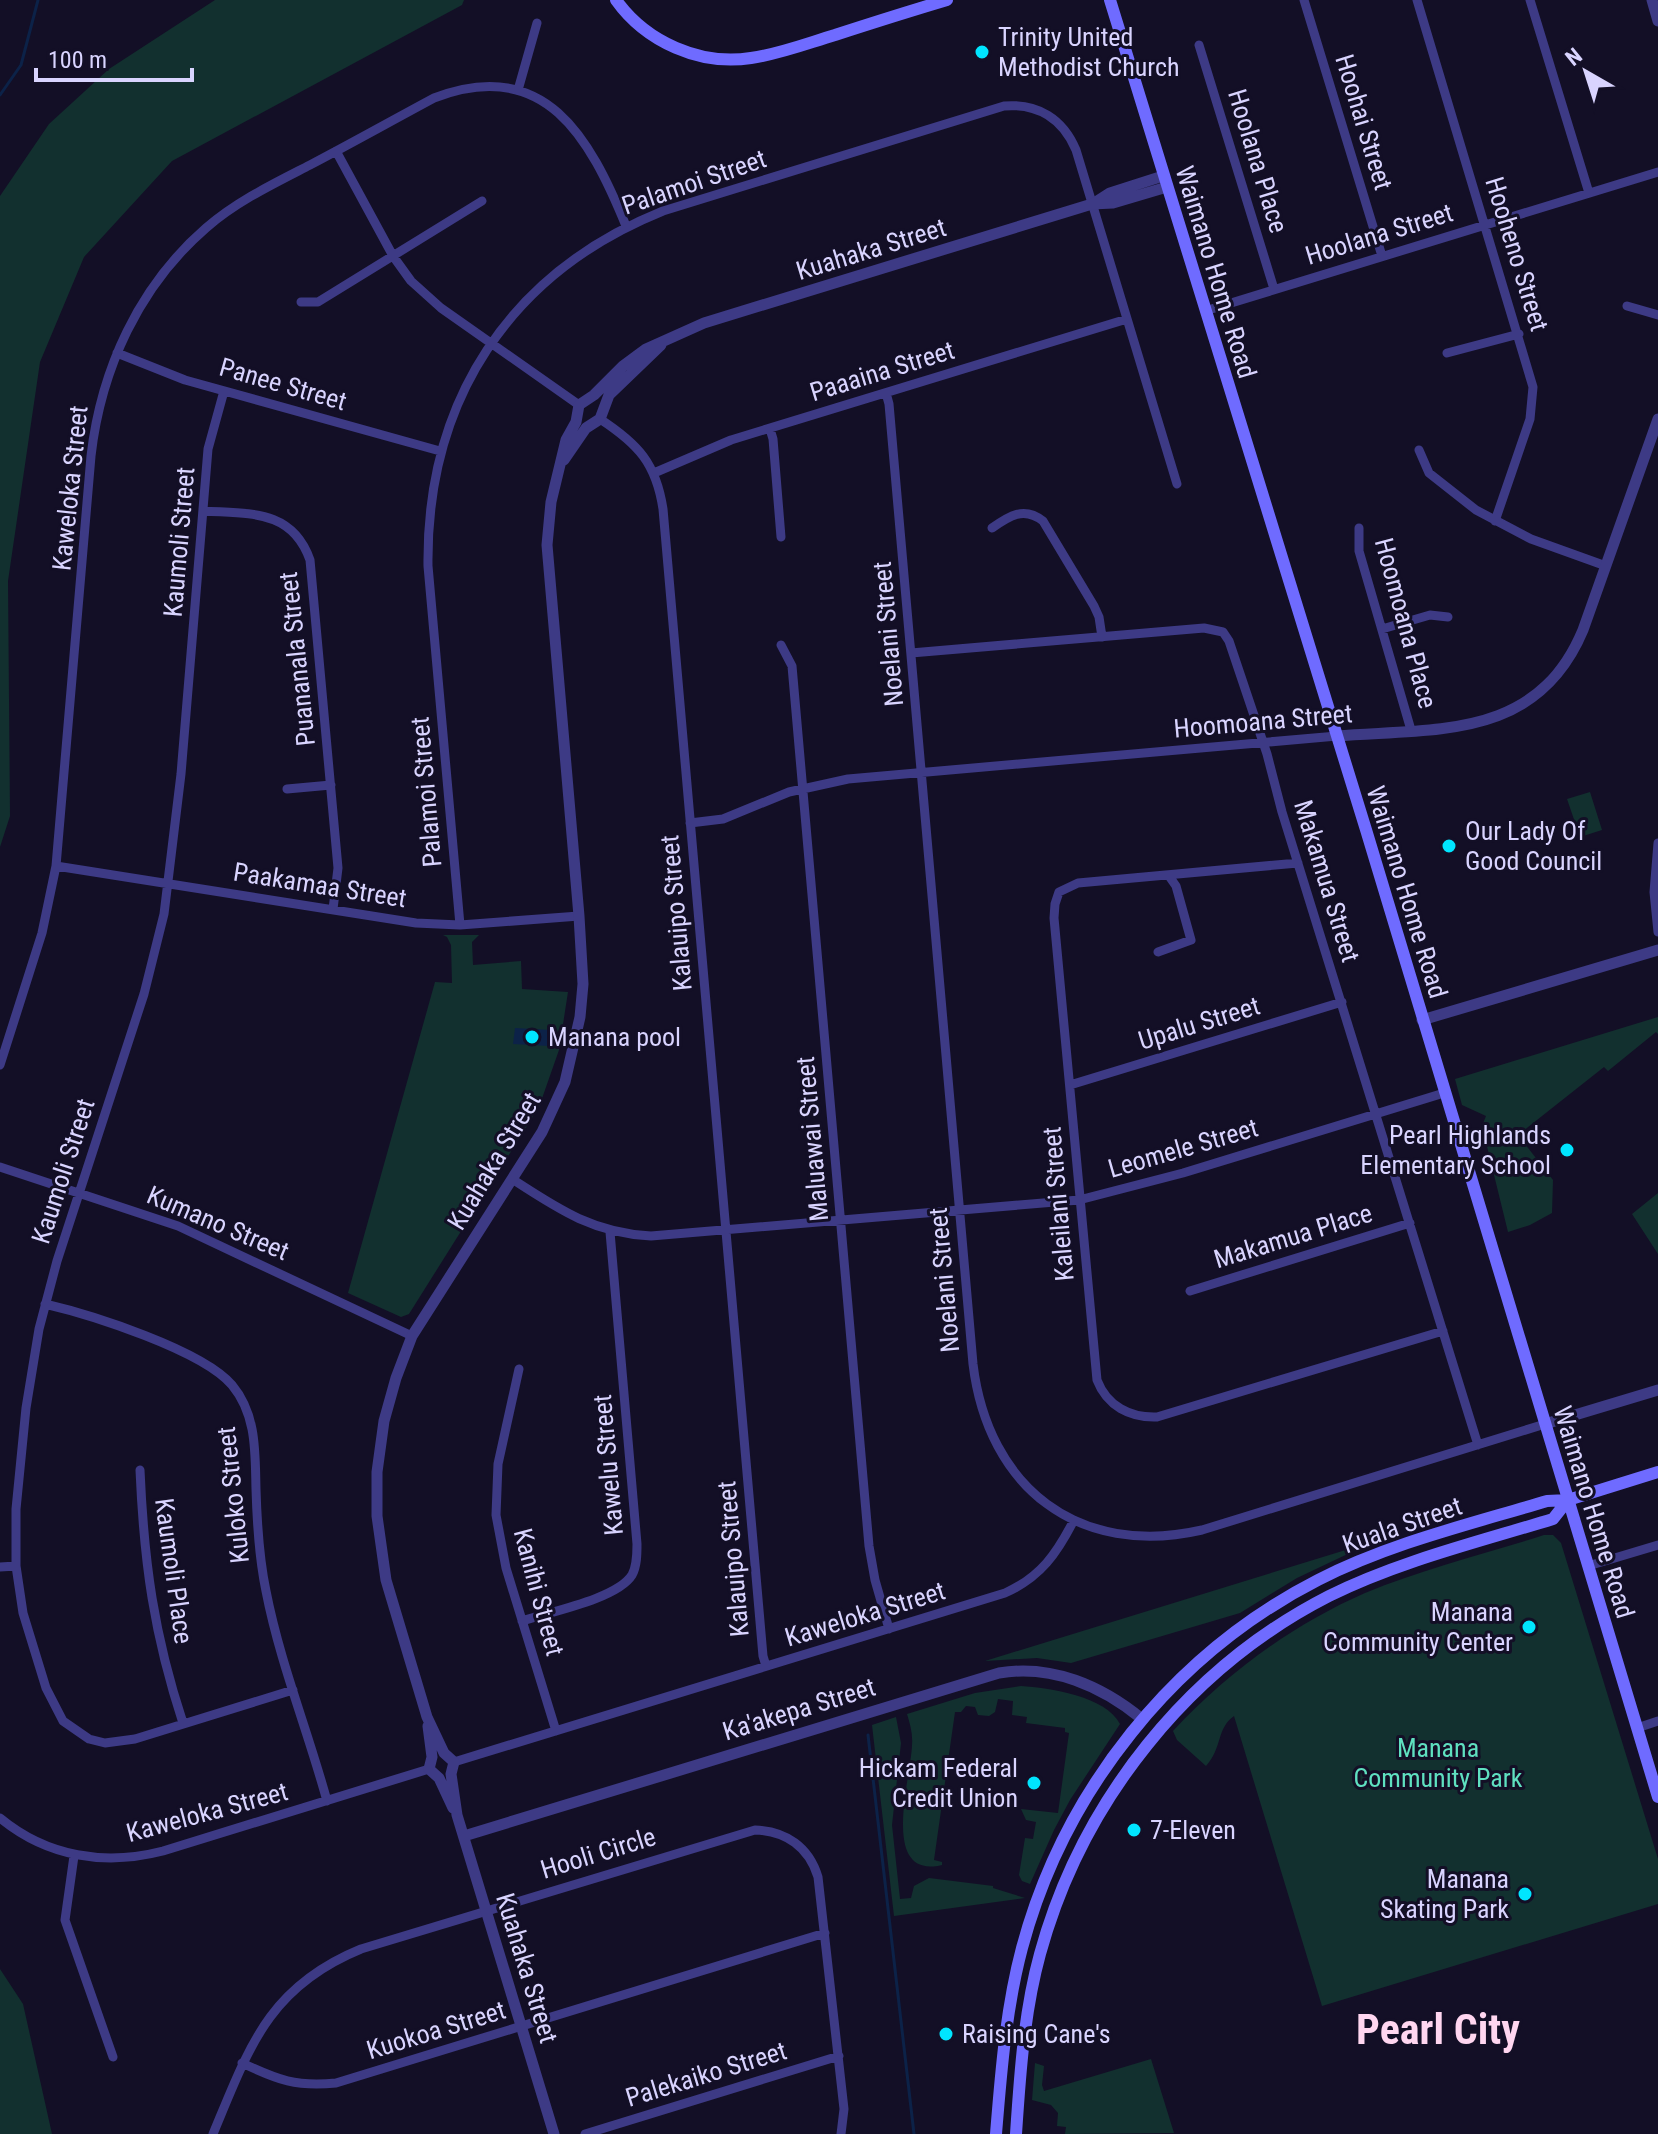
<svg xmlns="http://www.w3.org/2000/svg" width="1658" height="2134" font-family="'Roboto Condensed',sans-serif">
	<rect width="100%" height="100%" fill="#130f26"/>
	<path fill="#12302f" d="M215,0H464L462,5L172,161L84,257L40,362L8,581L10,816L0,847V196L49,124L109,69Z
		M1590,792L1602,830L1580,837L1567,799Z
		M443,935H479L472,942L473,965L521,961L522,989L568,992L559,1050L539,1107L409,1314L401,1317L348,1293L435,982L452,983L451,945L447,937Z
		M1658,1017V1034L1656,1032L1608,1071L1604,1067L1518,1135L1553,1180L1552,1213L1530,1225L1508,1232L1482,1126L1486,1116L1462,1105L1455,1079Z
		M1658,1193V1254L1632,1214Z
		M1544,1535H1553L1561,1543L1658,1859V1904L1322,2006L1234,1716C1216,1729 1223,1747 1206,1766L1177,1740L1173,1731C1227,1673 1292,1625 1365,1593C1422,1569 1485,1554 1544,1535Z
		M1375,1541L1297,1578L1240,1613L1071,1663L1037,1658L985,1661Z
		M1021,1686C1049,1688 1106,1696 1120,1724L1070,1800L1054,1830L1030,1884L1022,1881L1019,1875L1025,1838L1033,1839L1036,1822L1026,1820L1021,1809L1058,1813L1069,1733L1065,1732V1728L1026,1723L1027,1717L1012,1715L1013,1701L998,1699L995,1712L989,1716L978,1715L975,1707L966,1706L961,1712H955L934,1860L942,1862V1865C879,1880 911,1778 912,1745C913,1734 910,1724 907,1714L975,1693Z
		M896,1717L901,1743L892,1825L900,1899L911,1898L914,1886L929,1878L993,1886V1888L1025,1898L894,1916L872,1725Z
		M0,1969L23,2004L52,2134H0Z
		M1151,2059L1174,2133L1065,2134L1066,2127L1057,2126L1058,2113L1051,2105L1032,2100L1035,2063L1044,2066L1042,2085L1044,2091Z"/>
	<path fill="#0c2248" d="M515,1028L551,1030L549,1046L513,1044Z"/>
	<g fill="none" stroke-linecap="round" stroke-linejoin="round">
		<path stroke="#0c2248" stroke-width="3" d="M0,95L21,65L38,0
			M868,1735L914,2134"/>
		<path stroke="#3d3a85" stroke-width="9" d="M1304,0L1382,256
			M1417,0L1533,387L1530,419L1495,521
			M1530,0L1589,193
			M1199,45L1274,289
			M518,90L537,23
			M336,151L393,256L411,281L441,308L579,405
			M301,302H318L482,201
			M1627,306L1658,315
			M1205,311L1658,172
			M117,353L185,380L440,451
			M1447,353L1519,334
			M224,391L208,449L181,774L164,914L144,994L57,1261L39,1329L26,1408L16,1509V1566L23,1613L46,1688L63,1721L89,1739L105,1743L135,1739L293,1690
			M886,393L889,404L973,1364C988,1488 1079,1558 1202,1530L1545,1424
			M600,419C638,444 656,463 663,509L763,1656L766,1666
			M770,429L773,439L781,537
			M1419,450L1429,473L1476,510L1531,539L1606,566
			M654,473L731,440L1127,319
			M204,511C249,514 292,509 310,560L338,868L333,909
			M992,528C1009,516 1024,506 1043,521L1094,606L1099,617L1102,637
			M1359,528V551L1411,730
			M1382,629L1430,615L1448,617
			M781,645L792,666L869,1546L875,1580L889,1629
			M911,653L1204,628L1223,632L1229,641L1267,754L1282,812L1478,1445
			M287,789L331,785
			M690,823L723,819L789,792L848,779L1337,736
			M1658,843L1654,892L1658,932
			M1298,863L1078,883L1059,892L1055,904L1054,918L1097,1380C1107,1406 1130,1418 1157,1417L1443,1331
			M56,866L416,923L460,925L579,916
			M460,925L428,566C426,401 509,273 663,211L1004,106C1038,103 1063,119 1076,150L1177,484
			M1158,952L1191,940L1176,886L1169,876
			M0,1065L42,933L56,866L91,456C101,369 139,286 206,228C237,201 275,183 310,165C352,143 393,120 434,98C545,55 590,138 626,226
			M1070,1085L1342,1002
			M0,1167L178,1226L412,1336
			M512,1179C558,1209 593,1233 651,1236L1079,1200L1183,1173L1444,1093
			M1190,1291L1410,1223
			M45,1304C92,1315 202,1350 232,1385C257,1415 255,1453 256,1489C257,1523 259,1558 266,1591C280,1663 308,1731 327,1801
			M519,1369L498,1464L496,1515L506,1568L556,1731
			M140,1470C144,1563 154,1635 183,1723
			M1588,1566L1658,1545
			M0,1567L16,1566
			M522,1621C549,1612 617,1599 632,1575C637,1566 637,1554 637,1544L610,1232
			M1637,1728L1658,1721
			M454,1762L1005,1593C1041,1577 1057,1553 1074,1520
			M0,1818C47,1857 105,1866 163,1851L429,1769
			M74,1856L65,1920L113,2057
			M242,2063C278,2080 296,2087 336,2083L825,1933
			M213,2134C249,2048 268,1987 361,1949L755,1830C786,1831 809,1847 818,1877L844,2109L841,2134
			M585,2134L839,2056"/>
		<path stroke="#3d3a85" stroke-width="11" d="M1652,0L1658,21
			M1096,202L1110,193L1163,176
			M564,460L586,428L600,419L609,395L661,345
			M1337,736C1438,728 1537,740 1583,630L1658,419
			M1422,1020L1658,950
			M1545,1424L1658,1390
			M428,1726L432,1757L429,1769L439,1778L453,1808
			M464,1836L999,1673C1052,1664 1102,1686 1142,1719
			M554,2134L457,1815L451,1774L454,1762L444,1753L427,1717L386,1580L377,1516V1472L384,1421L396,1378L412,1336L542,1132L565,1082L580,1017L583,984L579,916L547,545L551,502L566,440L576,422L579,405L594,395L623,366L646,349L704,323L1092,204L1113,203L1167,187"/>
		<path stroke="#6f6bff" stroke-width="12" d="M616,0C646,42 700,66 751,58C780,54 808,43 835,35C872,23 910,11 947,0
			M1110,0L1367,833L1658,1797
			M996,2134C1001,2072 1006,2008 1022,1948C1064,1791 1173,1654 1318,1580C1390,1543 1471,1524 1547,1501L1568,1500L1658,1472
			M1016,2134C1020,2074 1024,2012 1040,1954C1082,1801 1188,1668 1329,1596C1400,1561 1478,1542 1553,1519L1568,1500"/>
	</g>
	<g fill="#00e5ff" stroke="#130f26" stroke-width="3">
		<circle cx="982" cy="52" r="8"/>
		<circle cx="1449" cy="846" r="8"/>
		<circle cx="532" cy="1037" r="8"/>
		<circle cx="1567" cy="1150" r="8"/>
		<circle cx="1529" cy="1627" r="8"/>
		<circle cx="1034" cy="1783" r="8"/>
		<circle cx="1134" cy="1830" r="8"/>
		<circle cx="1525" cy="1894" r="8"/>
		<circle cx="946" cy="2034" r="8"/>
	</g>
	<g text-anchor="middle" stroke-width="6" stroke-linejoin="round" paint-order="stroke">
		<g font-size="26" fill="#d9d4ff" stroke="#130f26" text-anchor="start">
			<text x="998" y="46">Trinity United<tspan x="998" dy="30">Methodist Church</tspan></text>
			<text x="1465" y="840">Our Lady Of<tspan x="1465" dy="30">Good Council</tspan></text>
			<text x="548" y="1046">Manana pool</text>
			<text x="1551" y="1144" text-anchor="end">Pearl Highlands<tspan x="1551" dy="30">Elementary School</tspan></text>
			<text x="1513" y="1621" text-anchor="end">Manana<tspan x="1513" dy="30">Community Center</tspan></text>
			<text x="1018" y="1777" text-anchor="end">Hickam Federal<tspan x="1018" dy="30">Credit Union</tspan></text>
			<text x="1150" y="1839">7-Eleven</text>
			<text x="1509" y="1888" text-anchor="end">Manana<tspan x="1509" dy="30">Skating Park</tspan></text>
			<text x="962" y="2043">Raising Cane's</text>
		</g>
		<g font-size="26" fill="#d9d4ff" stroke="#130f26">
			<text transform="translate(1364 122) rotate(73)" y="9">Hoohai Street</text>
			<text transform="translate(1258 161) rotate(73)" y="9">Hoolana Place</text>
			<text transform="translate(694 182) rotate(-19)" y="9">Palamoi Street</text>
			<text transform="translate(1379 234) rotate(-17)" y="9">Hoolana Street</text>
			<text transform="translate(871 249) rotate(-17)" y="9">Kuahaka Street</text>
			<text transform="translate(1517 254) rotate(73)" y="9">Hooheno Street</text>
			<text transform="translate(1216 272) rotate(73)" y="9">Waimano Home Road</text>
			<text transform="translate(882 371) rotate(-17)" y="9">Paaaina Street</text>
			<text transform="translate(283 384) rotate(16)" y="9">Panee Street</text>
			<text transform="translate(70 488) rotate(-84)" y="9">Kaweloka Street</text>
			<text transform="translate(179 542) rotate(-85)" y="9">Kaumoli Street</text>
			<text transform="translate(1406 623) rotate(75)" y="9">Hoomoana Place</text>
			<text transform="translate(888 634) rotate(-95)" y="9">Noelani Street</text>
			<text transform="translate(297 659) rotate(-96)" y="9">Puananala Street</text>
			<text transform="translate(1263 721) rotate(-5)" y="9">Hoomoana Street</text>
			<text transform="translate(426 792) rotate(-95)" y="9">Palamoi Street</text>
			<text transform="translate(1327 881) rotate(73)" y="9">Makamua Street</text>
			<text transform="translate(320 885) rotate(9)" y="9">Paakamaa Street</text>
			<text transform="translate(1407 892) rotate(73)" y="9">Waimano Home Road</text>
			<text transform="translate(676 913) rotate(-95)" y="9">Kalauipo Street</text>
			<text transform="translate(1199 1023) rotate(-17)" y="9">Upalu Street</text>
			<text transform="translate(812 1139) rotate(-95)" y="9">Maluawai Street</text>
			<text transform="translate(1183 1148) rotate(-16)" y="9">Leomele Street</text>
			<text transform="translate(494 1161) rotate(-59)" y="9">Kuahaka Street</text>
			<text transform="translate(63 1171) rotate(-72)" y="9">Kaumoli Street</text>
			<text transform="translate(1058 1204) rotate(-95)" y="9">Kaleilani Street</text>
			<text transform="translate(218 1223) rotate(23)" y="9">Kumano Street</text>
			<text transform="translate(1293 1236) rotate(-17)" y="9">Makamua Place</text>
			<text transform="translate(944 1280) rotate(-95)" y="9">Noelani Street</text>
			<text transform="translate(608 1465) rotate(-95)" y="9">Kawelu Street</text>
			<text transform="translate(233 1495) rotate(-96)" y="9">Kuloko Street</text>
			<text transform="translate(1594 1512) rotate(73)" y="9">Waimano Home Road</text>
			<text transform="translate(1402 1525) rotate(-19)" y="9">Kuala Street</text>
			<text transform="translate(733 1559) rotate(-95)" y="9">Kalauipo Street</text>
			<text transform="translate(174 1571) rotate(82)" y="9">Kaumoli Place</text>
			<text transform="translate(539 1592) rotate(75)" y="9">Kanihi Street</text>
			<text transform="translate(865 1614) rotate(-17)" y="9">Kaweloka Street</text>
			<text transform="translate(799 1709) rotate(-17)" y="9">Ka'akepa Street</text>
			<text transform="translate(207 1812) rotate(-15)" y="9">Kaweloka Street</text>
			<text transform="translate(598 1853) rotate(-17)" y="9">Hooli Circle</text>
			<text transform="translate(527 1968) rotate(73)" y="9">Kuahaka Street</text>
			<text transform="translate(436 2030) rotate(-17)" y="9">Kuokoa Street</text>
			<text transform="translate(706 2074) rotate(-17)" y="9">Palekaiko Street</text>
		</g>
		<g font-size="26" fill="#5fe0c0" stroke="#130f26">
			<text x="1438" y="1757">Manana<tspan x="1438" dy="30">Community Park</tspan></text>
		</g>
		<g font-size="42" font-weight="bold" fill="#ffd6f0" stroke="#130f26">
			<text x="1438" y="2044">Pearl City</text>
		</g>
	</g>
	<g transform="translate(1586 72) rotate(321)" stroke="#130f26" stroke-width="6" paint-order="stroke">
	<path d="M0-6L14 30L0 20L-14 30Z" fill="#d9d4ff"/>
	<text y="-12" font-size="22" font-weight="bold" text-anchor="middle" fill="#d9d4ff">N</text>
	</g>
	<path d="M36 68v12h156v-12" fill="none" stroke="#d9d4ff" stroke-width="4"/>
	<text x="48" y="68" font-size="24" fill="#d9d4ff" stroke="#130f26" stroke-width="6" paint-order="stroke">100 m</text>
</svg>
